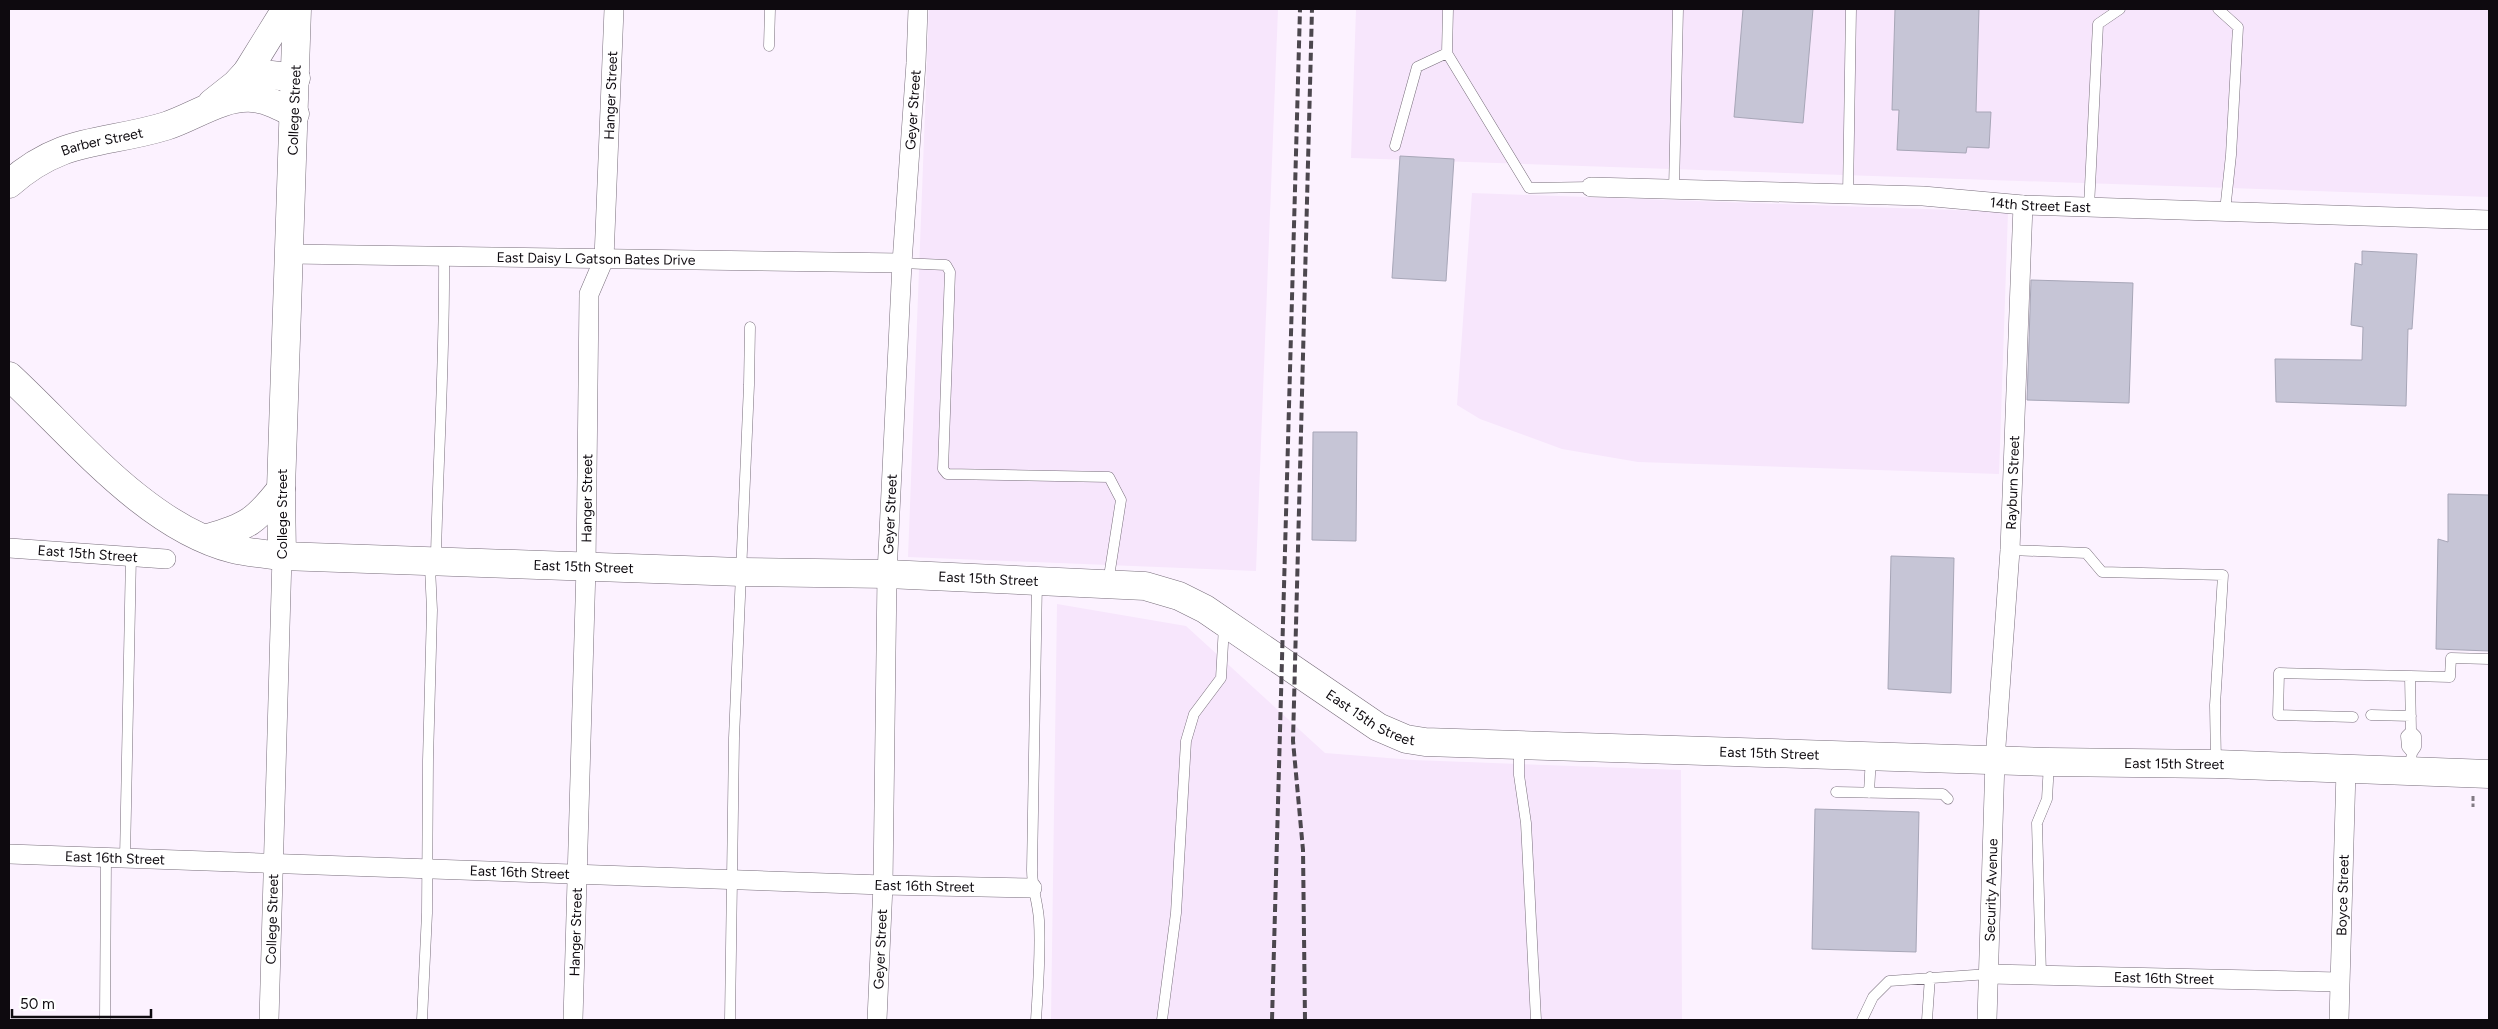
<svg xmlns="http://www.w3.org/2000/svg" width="2498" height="1029" font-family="Figtree,sans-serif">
	<rect width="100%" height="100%" fill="#fcf2ff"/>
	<path fill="#f7e6fc" d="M929,9H1278L1256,571L908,557Z
		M1356,9H2489V197L1351,158Z
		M1472,193L2008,212L1999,474L1638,462L1562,449L1480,419L1457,405Z
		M1057,604L1186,626L1325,753L1413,760L1681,770L1682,1020H1051Z"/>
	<path fill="#c6c5d6" stroke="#a7a6b7" d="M1743,9H1813L1803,123L1734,117Z
		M1895,9H1979L1976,112H1991L1989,148L1967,147L1966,153L1897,150L1899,110H1892Z
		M1400,156L1454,159L1446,281L1392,278Z
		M2362,251L2417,254L2412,329H2408L2406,406L2276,402L2275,359L2362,360L2363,327L2351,325L2355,263L2362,265Z
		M2031,280L2133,283L2129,403L2027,400Z
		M1313,432H1357L1356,541L1312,540Z
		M2448,494L2489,495V651L2436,649L2438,539L2448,542Z
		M1891,556L1954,558L1951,693L1888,689Z
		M1815,809L1919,812L1916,952L1812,949Z"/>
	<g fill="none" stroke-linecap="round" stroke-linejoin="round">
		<defs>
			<path id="lane" d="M1448,9L1447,53L1529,188L1591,187
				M2218,9L2238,27L2231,155L2225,211
				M769,46L770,9
				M1395,146L1417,67L1447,53
				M1674,189L1678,9
				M1848,194L1851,9
				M2089,207L2098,24L2120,9
				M902,263L946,265L950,272L943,469L947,474L1109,477L1121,500L1108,583
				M2010,550L2086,553L2102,572L2223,575L2215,705L2216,763
				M2410,676L2450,677L2451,658L2489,659
				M2371,715L2411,716
				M2353,717L2278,715L2279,673L2410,676L2411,731L2406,736L2407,747L2412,753
				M2411,731L2416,736V747L2412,753L2411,759
				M1519,747V775L1526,823L1536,1020
				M1836,792L1943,794L1948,799
				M1869,793L1871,756
				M125,858L131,555
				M2041,975L2037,823L2047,799L2049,763
				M105,1020L106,857
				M422,1020L427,913L428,760L432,610L430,567L436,556C438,456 445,357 444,257
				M730,1020L734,738L749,385L750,327
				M1036,1020C1038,987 1041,953 1039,920C1038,903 1032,888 1032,870L1037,581
				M1162,1020L1176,913L1186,741L1194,714L1221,678L1224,626
				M1862,1020L1873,997L1889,981L1989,974
				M1927,1020L1930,977"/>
			<g id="street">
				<path id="s1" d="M1591,187L1923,196L2023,205L2489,220"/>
				<path id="s2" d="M290,254L902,263"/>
				<path id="s3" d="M9,548L166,559"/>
				<path id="s4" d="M9,854L883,885L1032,888"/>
				<path id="s5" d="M1989,974L2339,982"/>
				<path id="s6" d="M269,1020L282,556"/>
				<path id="s7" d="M573,1020L586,567L589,294L604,259L614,9"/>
				<path id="s8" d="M877,1020L883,885L887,574L902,263L916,63L918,9"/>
				<path id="s9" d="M1987,1020L1995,760L2010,550L2023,205"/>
				<path id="s10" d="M2339,1020L2346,770"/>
			</g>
			<g id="secondary">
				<path id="s11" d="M297,9L281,489L282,556L741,572L887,574L1145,586L1179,596L1205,609L1378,727L1406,739L1425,742L2049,762L2216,764L2489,774"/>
				<path d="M247,72L296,78"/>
				<path d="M212,103L236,84L247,72L286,9"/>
				<path id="s12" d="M9,184C63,136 104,145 166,126C194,117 222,96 252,98C267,99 282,107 295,114"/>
			</g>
			<path id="highway" d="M9,376C73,435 146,527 233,549C249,553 266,554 282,556
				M208,538C247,527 256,521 281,489"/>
		</defs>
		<use href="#lane" stroke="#786e7b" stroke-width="11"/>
		<use href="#street" stroke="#786e7b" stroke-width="20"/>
		<use href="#secondary" stroke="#786e7b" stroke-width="29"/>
		<use href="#highway" stroke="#786e7b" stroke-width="29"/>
		<path stroke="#817a83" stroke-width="3" stroke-dasharray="5 2.5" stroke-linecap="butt" d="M2473,796V807"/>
		<use href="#lane" stroke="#fff" stroke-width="10"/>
		<use href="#street" stroke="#fff" stroke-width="19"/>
		<use href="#secondary" stroke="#fff" stroke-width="28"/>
		<use href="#highway" stroke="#fff" stroke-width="28"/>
		<path stroke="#4c474e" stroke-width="4" stroke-dasharray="8 4" stroke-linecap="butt" d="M1272,1020L1300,9
			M1305,1020L1303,850L1293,741L1312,9"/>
	</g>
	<g text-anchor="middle" stroke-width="4" stroke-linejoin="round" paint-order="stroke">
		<g font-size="14" fill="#0e0a0f" stroke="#fff">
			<text dy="5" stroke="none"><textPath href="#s7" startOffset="928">Hanger Street</textPath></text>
			<text transform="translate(294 110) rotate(-88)" y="5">College Street</text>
			<text dy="5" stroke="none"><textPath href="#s8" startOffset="911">Geyer Street</textPath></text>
			<text dy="5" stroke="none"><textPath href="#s12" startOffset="104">Barber Street</textPath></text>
			<text dy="5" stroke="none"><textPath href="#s1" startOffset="450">14th Street East</textPath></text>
			<text dy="5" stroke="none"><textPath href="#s2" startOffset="306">East Daisy L Gatson Bates Drive</textPath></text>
			<text dy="5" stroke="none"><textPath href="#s9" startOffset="538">Rayburn Street</textPath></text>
			<text dy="5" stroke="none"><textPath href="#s7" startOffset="522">Hanger Street</textPath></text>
			<text transform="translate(282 514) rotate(-90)" y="5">College Street</text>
			<text dy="5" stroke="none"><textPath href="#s8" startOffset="506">Geyer Street</textPath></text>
			<text dy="5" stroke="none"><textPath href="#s3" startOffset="79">East 15th Street</textPath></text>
			<text dy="5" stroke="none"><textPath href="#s11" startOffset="849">East 15th Street</textPath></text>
			<text dy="5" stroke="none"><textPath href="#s11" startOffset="1254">East 15th Street</textPath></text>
			<text dy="5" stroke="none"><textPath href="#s11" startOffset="1674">East 15th Street</textPath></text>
			<text dy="5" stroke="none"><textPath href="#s11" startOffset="2079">East 15th Street</textPath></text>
			<text dy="5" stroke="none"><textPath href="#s11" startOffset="2484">East 15th Street</textPath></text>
			<text dy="5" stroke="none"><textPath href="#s4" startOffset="106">East 16th Street</textPath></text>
			<text dy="5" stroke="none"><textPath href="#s4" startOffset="511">East 16th Street</textPath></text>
			<text dy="5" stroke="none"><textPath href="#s4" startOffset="916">East 16th Street</textPath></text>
			<text dy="5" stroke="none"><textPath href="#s9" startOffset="130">Security Avenue</textPath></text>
			<text dy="5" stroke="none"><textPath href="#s10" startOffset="125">Boyce Street</textPath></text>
			<text dy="5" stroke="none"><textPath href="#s6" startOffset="101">College Street</textPath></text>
			<text dy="5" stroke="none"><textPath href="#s7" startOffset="88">Hanger Street</textPath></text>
			<text dy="5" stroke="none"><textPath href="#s8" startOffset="71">Geyer Street</textPath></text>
			<text dy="5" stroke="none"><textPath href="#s5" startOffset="175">East 16th Street</textPath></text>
		</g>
	</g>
	<rect width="2498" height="1029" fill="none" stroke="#0e0a0f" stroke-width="20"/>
	<path d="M12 1009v8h139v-8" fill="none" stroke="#0e0a0f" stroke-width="2.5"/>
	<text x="20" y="1009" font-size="15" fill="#0e0a0f" stroke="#ffffff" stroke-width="4" paint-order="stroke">50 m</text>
</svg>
